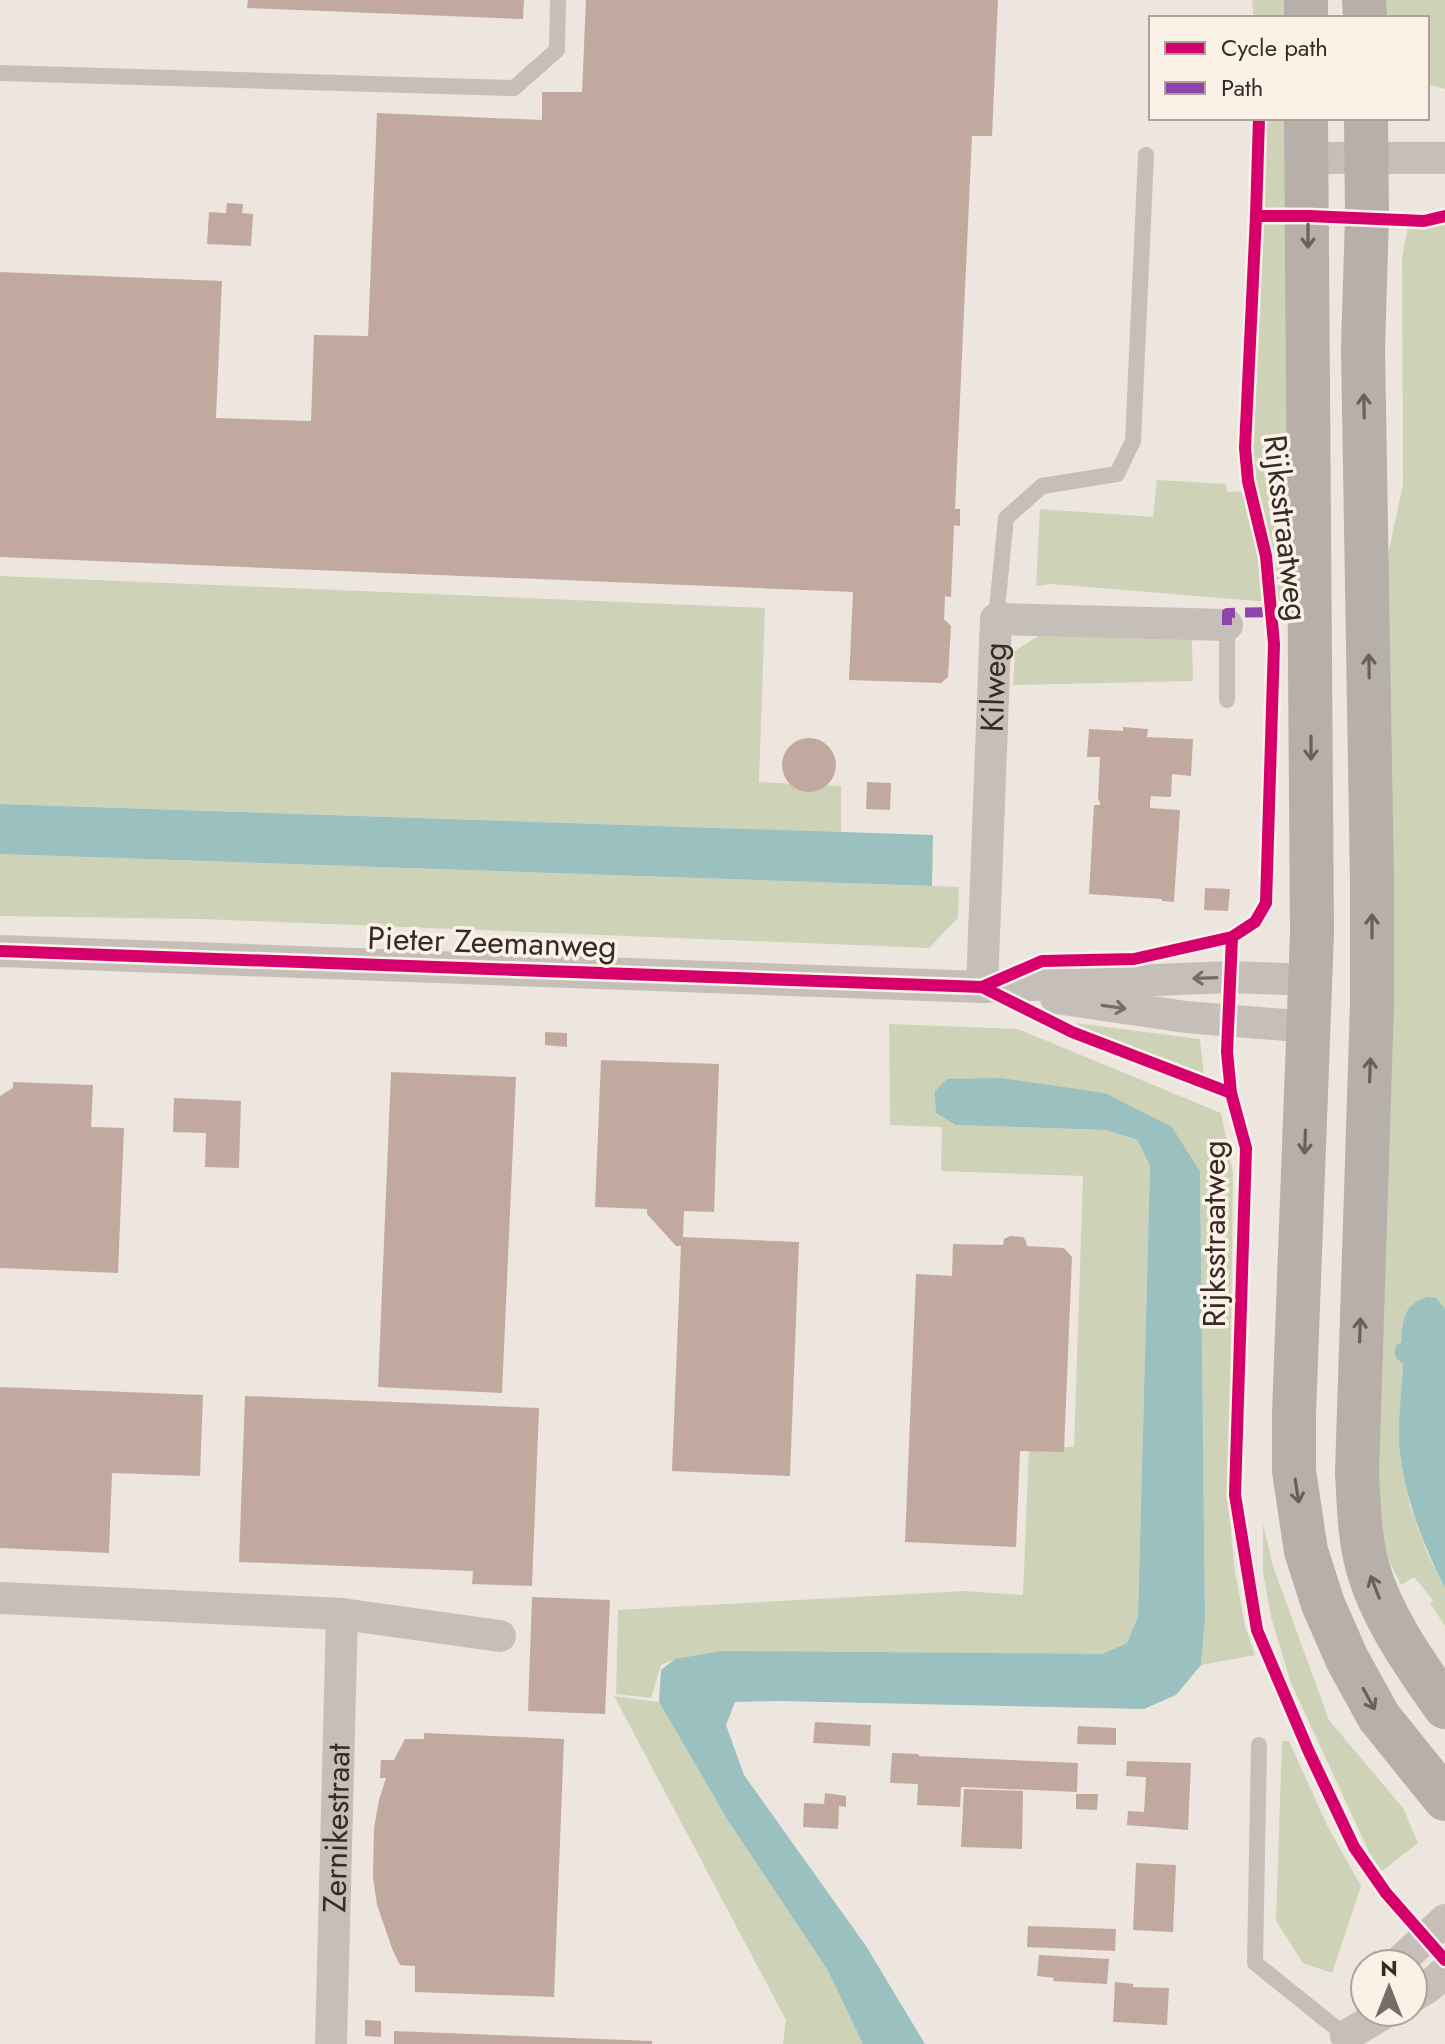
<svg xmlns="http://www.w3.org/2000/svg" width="1445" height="2044" font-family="Jost,sans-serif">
	<rect width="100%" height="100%" fill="#ede6df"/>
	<path fill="#ced3b8" d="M1252,0H1287V18H1254Z
		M1383,0H1445V89L1427,84V18H1383Z
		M1256,118H1289L1291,600L1257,601L1052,584L1036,586L1040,509L1153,517L1157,480L1226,484L1227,492L1255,491L1247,438V366Z
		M1445,220V1309L1442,1305L1396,1345L1398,1361L1403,1364L1400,1449L1410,1506L1428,1555L1445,1588V1626L1430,1603L1433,1600L1414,1577L1401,1585L1384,1550L1374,1504L1388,555L1403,484L1402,258L1408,225H1424Z
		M0,576L765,608L759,782L841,786V832L0,804Z
		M1040,635L1192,640L1193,681L1013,685L1015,651Z
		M0,854L959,887L958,918L929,948L201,919L0,916Z
		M1075,1023L1200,1039L1204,1076L1081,1027Z
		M889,1024L1018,1029L1221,1113L1233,1173L1229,1508L1234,1565L1245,1626L1255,1655L1201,1665L1205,1619L1200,1171L1172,1127L956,1125L1106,1130L1139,1140L1150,1166L1138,1617L1127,1643L1102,1654L675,1659L661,1665L651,1698L616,1694L618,1610L964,1591L1023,1595L1029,1448L1074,1447L1083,1176L941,1171L942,1127L890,1125Z
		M1263,1524L1273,1566L1329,1720L1403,1808L1418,1843L1382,1871L1369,1852L1291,1683L1271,1617L1263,1572Z
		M614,1696L659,1702L727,1819L827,1969L863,2044H783L786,2020Z
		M1282,1741H1289L1327,1825L1361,1886L1332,1973L1303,1963L1276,1921Z"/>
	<path fill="#9ac0c0" d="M0,804L933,835L932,886L0,854Z
		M1000,1078L1105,1093L1172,1127L1200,1171L1205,1619L1201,1665L1176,1695L1144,1709L779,1701L735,1702L726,1725L744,1775L866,1946L925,2044H863L827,1969L727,1819L659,1702L661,1670L675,1659L723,1651L1102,1654L1127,1643L1138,1617L1150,1166L1138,1140L1106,1130L956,1125L936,1113L935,1091L947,1079Z
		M1428,1297L1436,1298L1445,1309V1588C1423,1545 1406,1501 1400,1452C1397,1427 1402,1390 1403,1364C1395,1358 1393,1355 1396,1345L1401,1342C1403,1320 1403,1304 1428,1297Z"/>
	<path fill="#c2a99f" d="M248,0H524L523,19L247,8Z
		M586,0H998L992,136H972L955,509H960V526L954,525L951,597L945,596L944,619L951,626L948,677L941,683L849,680L853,592L0,557V272L222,281L216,418L311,421L314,335L368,336L377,113L542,120V92H582Z
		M227,203L243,204L242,213L253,214L251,246L207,244L209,212L226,213Z
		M1123,727L1148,729L1147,737L1193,739L1191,776L1172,774L1171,797L1151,796L1150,803V808L1180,810L1174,902L1162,901V899L1089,894L1094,805H1100V801L1098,800L1100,757H1087L1089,729L1123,731Z
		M782 765a27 27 0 1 1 54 0a27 27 0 1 1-54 0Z
		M867,782L891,783L890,810L866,809Z
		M1205,888L1230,889L1228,911L1204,910Z
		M545,1032L567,1033V1047L545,1045Z
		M601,1060L719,1064L714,1212L684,1211L683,1237L799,1242L790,1476L672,1471L681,1246H676L647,1214V1209L595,1207Z
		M391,1072L516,1077L502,1393L378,1387Z
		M13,1082L93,1085L91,1127L124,1128L118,1273L0,1268V1096L13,1088Z
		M174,1098L241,1101L239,1168L205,1167L206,1133L173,1132Z
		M1010,1236L1023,1237L1026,1241L1027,1246L1064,1248L1072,1257L1064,1451L1062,1452L1020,1451L1016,1547L905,1542L916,1274L952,1276L953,1244L1003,1245L1004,1239Z
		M0,1387L203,1395L200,1476L112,1473L109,1553L0,1548Z
		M245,1396L539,1408L532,1586L472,1584L473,1571L239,1562Z
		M532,1597L610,1600L605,1714L528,1711Z
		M815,1722L871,1725L870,1746L813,1743Z
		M1078,1726L1116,1728V1745L1077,1744Z
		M424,1733L564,1739L554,1997L415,1992V1966L400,1965L393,1951L377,1905L373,1877L374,1828L379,1800L386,1778H380L381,1760H394L405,1739H424Z
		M892,1753L919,1754V1756L1078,1763L1077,1792L961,1787L960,1807L917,1805L918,1784L890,1783Z
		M1127,1761L1191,1763L1188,1830L1127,1825L1128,1811L1144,1812L1146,1777L1126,1776Z
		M964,1789L1023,1791L1022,1849L961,1847Z
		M825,1793L846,1796V1807L839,1806L838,1829L803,1827L804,1803L824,1804Z
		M1076,1794H1098L1097,1810L1076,1809Z
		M1136,1863L1176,1865L1173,1932L1133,1930Z
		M1028,1926L1116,1929L1115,1951L1027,1947Z
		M1039,1955L1109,1959L1107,1984L1053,1981L1054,1978L1037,1976Z
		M1115,1982L1133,1984V1987L1169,1988L1167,2025L1113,2022Z
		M365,2020L381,2021V2037L365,2036Z
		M394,2031L652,2041V2044H394Z"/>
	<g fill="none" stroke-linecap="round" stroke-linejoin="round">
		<path stroke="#c6beb8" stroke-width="16" d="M0,73L514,88L557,50L558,0
			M996,619L1006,518L1042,486L1117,474L1133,441L1146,155
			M1227,625V700
			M1259,1745L1255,1963L1346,2036"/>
		<g stroke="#c6beb8" stroke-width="32">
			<path d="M1307,158H1445"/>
			<path d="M0,951L982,987L1230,977L1311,980"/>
			<path id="s1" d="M982,987L996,619L1227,625"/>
			<path d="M1056,998L1186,1017L1310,1027"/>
			<path d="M0,1598L342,1614L500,1636"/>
			<path d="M1397,1964L1445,1920"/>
			<path d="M1413,1996L1427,1988L1445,1972"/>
			<path d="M1346,2036L1386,2012"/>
			<path id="s2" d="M331,2044L342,1614"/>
		</g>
		<path stroke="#b7afa9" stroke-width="44" d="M1364,0L1365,18
			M1306,18V0
			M1306,118L1312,933L1294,1413V1471L1306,1551L1323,1604L1347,1659L1379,1717L1445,1799
			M1366,118L1367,218L1363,348L1372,883V1004L1357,1473C1359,1504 1359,1535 1367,1565C1381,1617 1415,1664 1445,1707"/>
		<path stroke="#8e44ad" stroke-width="10" stroke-dasharray="20 10" stroke-linecap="butt" d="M1227,625V613L1272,612"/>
		<defs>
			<path id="cycleway" d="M1256,216H1308L1424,221L1445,216
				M1232,937L1227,1052L1231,1093L1246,1148L1235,1495L1257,1630L1309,1752L1354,1847L1386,1893L1445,1960
				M0,951L982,987L1072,1032L1231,1093
				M982,987L1042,961L1134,959L1232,937L1255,922L1266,903L1274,644L1266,556L1248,481L1245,448L1256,216L1259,118"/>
		</defs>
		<use href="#cycleway" stroke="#fbf1e6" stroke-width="17"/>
		<use href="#cycleway" stroke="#d6006c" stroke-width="12"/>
	</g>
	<defs><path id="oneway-shaft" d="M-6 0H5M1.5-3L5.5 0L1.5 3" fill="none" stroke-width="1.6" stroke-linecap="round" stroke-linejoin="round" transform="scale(2)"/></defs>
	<g stroke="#6a605a">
		<use href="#oneway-shaft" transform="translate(1308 236) rotate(90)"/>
		<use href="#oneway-shaft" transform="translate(1364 406) rotate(-91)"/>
		<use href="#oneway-shaft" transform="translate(1369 666) rotate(-91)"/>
		<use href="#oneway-shaft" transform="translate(1311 748) rotate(90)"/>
		<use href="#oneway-shaft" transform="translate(1372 926) rotate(-90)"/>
		<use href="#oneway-shaft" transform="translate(1370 1070) rotate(-88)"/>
		<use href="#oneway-shaft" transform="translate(1305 1142) rotate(92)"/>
		<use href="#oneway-shaft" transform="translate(1360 1330) rotate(-88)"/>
		<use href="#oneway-shaft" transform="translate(1297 1491) rotate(81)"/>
		<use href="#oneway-shaft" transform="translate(1375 1587) rotate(-111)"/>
		<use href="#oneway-shaft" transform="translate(1369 1699) rotate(61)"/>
	</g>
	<g stroke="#776d68">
		<use href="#oneway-shaft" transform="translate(1205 978) rotate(178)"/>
		<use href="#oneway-shaft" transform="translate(1114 1007) rotate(8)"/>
	</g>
	<g text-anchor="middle" stroke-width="7" stroke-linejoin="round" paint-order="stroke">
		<g font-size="32" fill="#372b26" stroke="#fbf1e6">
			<text transform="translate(1286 528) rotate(83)" y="11">Rijksstraatweg</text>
			<text dy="11" stroke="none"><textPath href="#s1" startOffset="300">Kilweg</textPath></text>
			<text transform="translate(492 942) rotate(2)" y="11">Pieter Zeemanweg</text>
			<text transform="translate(1214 1234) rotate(-90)" y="11">Rijksstraatweg</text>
			<text dy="11" stroke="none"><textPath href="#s2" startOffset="216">Zernikestraat</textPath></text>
		</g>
	</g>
	<rect x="1149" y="16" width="280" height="104" fill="#fbf1e6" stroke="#ada299" stroke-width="2"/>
	<rect x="1165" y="42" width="40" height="12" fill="#d6006c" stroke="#ada299" stroke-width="2"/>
	<text x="1221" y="56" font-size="24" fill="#372b26">Cycle path</text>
	<rect x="1165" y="82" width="40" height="12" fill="#8e44ad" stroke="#ada299" stroke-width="2"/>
	<text x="1221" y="96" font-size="24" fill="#372b26">Path</text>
	<g transform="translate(1389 1988)"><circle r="38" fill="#fbf1e6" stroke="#ada299" stroke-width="2"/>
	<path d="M0-6L14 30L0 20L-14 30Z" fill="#776c67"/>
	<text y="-12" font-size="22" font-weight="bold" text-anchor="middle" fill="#372b26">N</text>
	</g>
</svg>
